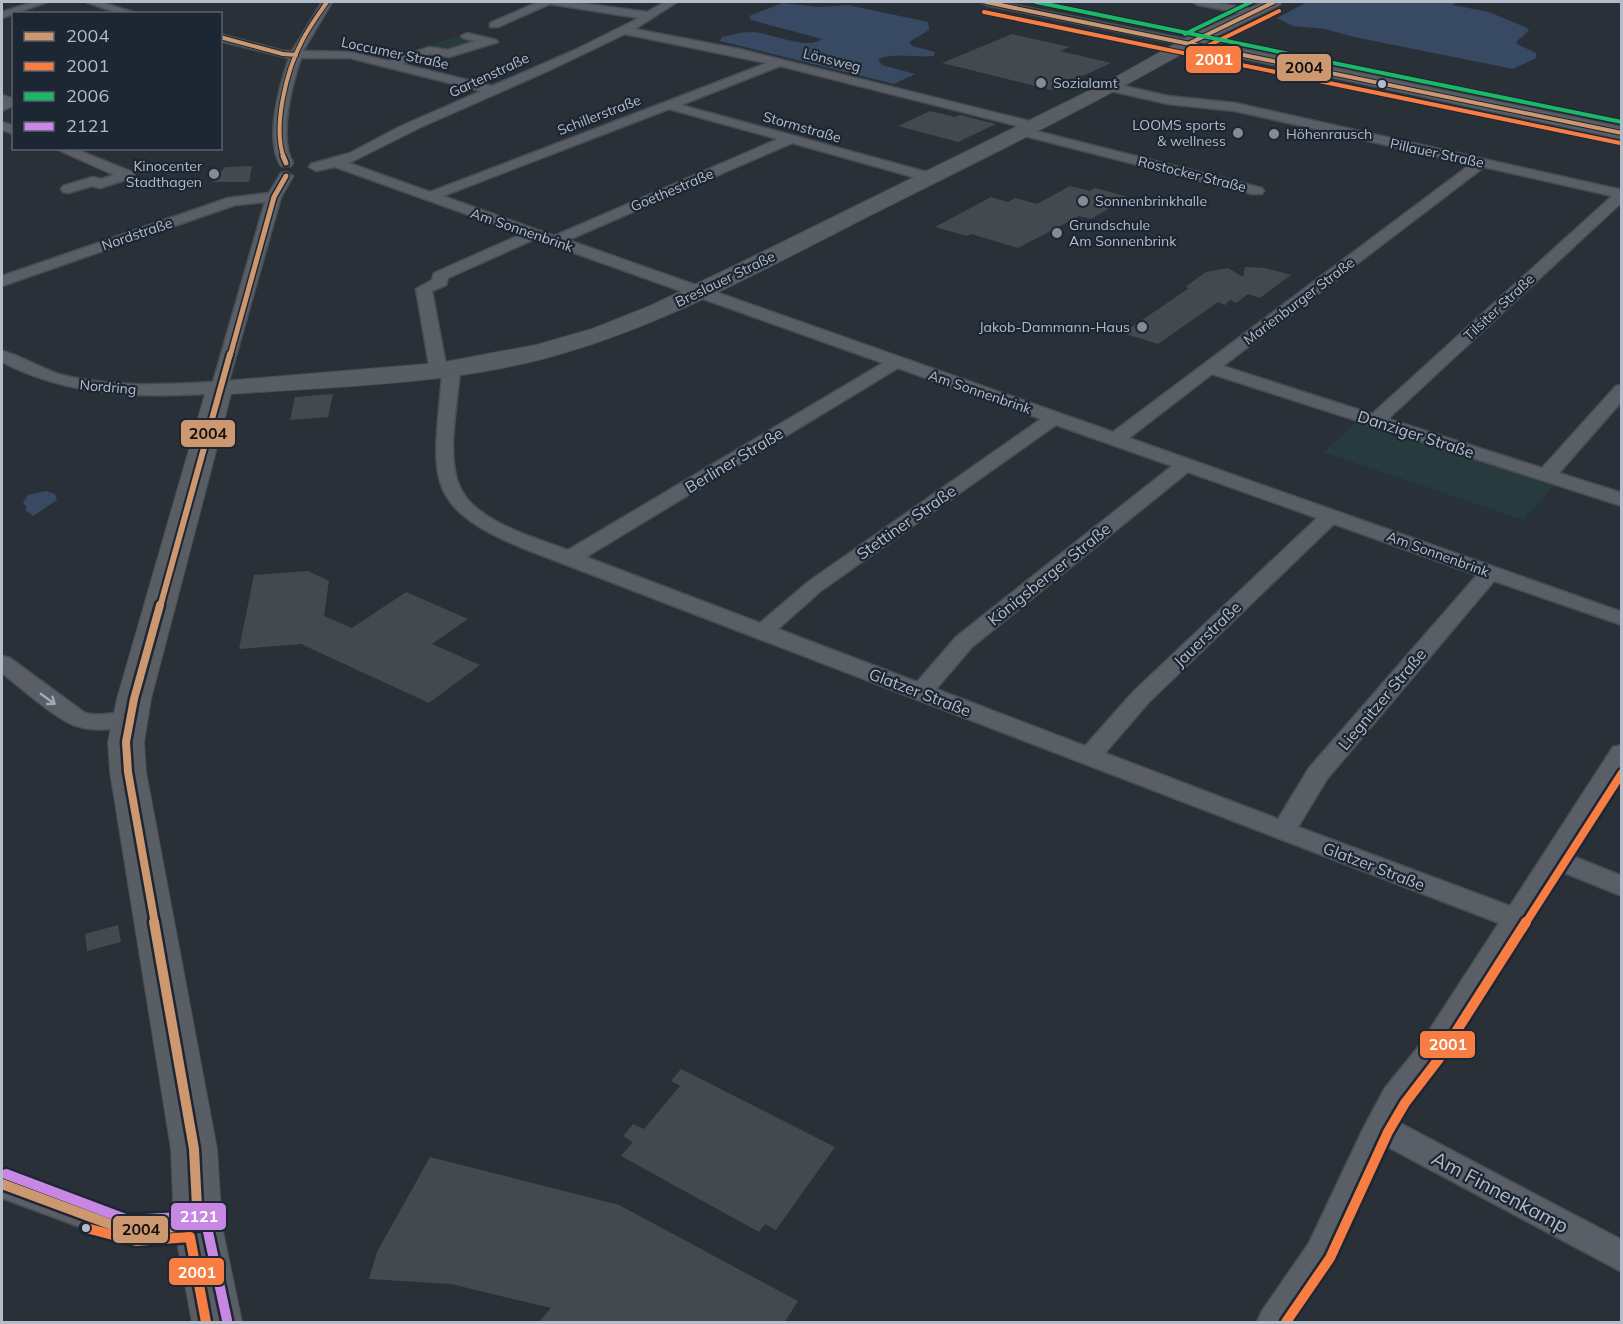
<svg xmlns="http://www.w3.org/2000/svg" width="1623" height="1324" font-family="Mulish,sans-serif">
	<rect width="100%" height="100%" fill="#2a3038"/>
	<path fill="#273a3e" d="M457,36L479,41L449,52L427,47Z
		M1358,421L1555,484L1524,520L1323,452Z"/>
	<path fill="#384963" d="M1307,2H1457L1453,5L1489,12L1527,28L1529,31L1517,41V44L1536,53V58L1513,69L1354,37L1325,29L1293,26L1277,18Z
		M782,3L819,7L848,5L928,22L929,30L909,42L912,46L935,52L934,56C914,58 896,52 878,59L882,65L915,74L894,84L720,41L722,37C732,35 742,32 751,32C770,32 808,51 822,39L751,20L749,16Z
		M46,491L55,494L57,500L33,516L25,510L27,507L23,503L28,495Z"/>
	<path fill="#444950" d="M1012,34L1070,47L1060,51L1111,63L1052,90L942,63Z
		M930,111L955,117L960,115L996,124L958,142L898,126Z
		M252,166L249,182H212L225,167Z
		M1070,186L1090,191L1095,188L1128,197L1091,219L1079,216L1018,248L971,234L967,236L935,227L991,197L1008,202L1015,198L1037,204Z
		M1245,267L1265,268L1291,275L1260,298L1248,294L1236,303L1230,300L1225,305L1218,302L1158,344L1123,333L1189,288L1185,287L1206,272L1228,268L1243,277Z
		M333,394L328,417L290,420L295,397Z
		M308,571L329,581L324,616L352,628L406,592L468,619L432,644L480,665L429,703L301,644L239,649L254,575Z
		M118,925L121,942L87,951L85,934Z
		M681,1069L835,1147L776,1230L765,1224L759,1232L621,1156L633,1142L623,1136L633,1124L644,1129L680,1086L671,1081Z
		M430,1157L619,1205L798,1301L784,1323H538L551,1308L451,1284L369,1279L377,1252Z"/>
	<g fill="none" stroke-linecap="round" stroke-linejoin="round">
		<defs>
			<path id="street" d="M33,2H47L2,18V12Z
				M86,2H101L139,14H120Z
				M322,2H332L303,51L350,52L389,61L429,47L448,50L475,41L463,38L461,36L467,33L496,40L498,42L449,57L430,54L402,64L492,86L575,50L639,18L550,4L498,27H490V23L538,2H573L647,12L665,2H677L635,29L739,49L1037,123L1038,126L1032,130L1262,188L1264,191L1262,194H1252L1017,134L1016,131L1022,127L780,66L681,105L934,174L936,177L934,180H924L792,143L568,240L1113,432L1471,164L1235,111L1168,104L1107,90V84L1111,83L1168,96L1235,103L1622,190V202L1388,419L1542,468L1616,386L1622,385V401L1559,473L1622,493V506L1212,374L1129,438L1622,612V625L1494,581L1327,779L1298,827L1510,906L1613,747L1622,745V773L1570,855L1622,876V896L1560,871L1439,1062L1407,1106L1398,1122L1622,1240V1272L1386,1146L1333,1263L1293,1322H1257L1262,1311L1309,1243L1364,1127L1385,1088L1419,1046L1499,923L525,549C419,506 434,476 442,375H433L430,371L416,289L432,280L434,273L522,234L335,167L316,171L309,167L311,164L350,153L399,127L481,91L350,58H301C292,84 278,138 293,163L291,166H281C264,140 280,85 289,58L220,41V34L283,51H292ZM625,34L767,63L430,192L349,163L421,127L550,70ZM669,109L778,139L554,236L443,196ZM1484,167L1612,196L1372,414L1223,366ZM535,239L549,244L883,363L568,550C535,538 473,521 459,485C446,454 458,402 460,369L457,365H446L432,291L446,285L448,278ZM898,368L1041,419L808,582L760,623L586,557ZM1056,425L1172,466L956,637L917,682L778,629L822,590ZM1188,472L1317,518L1133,692L1085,746L936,689L972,647ZM1334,524L1477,575L1309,768L1278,819L1105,753L1149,702Z
				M981,2H1000L1190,40L1196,43L1190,46L986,5Z
				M1193,2H1213L1252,9L1257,12L1252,15L1198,5Z
				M2,95L14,99V105L2,111Z
				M2,122L14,126V134L2,130Z
				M54,148H73L132,172L134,175L132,178L100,188L92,186L68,193L63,192L61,189L63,186L93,177L101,179L114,175Z
				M286,172L293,176L281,197L226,391C210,395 192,394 176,395C115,397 56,390 2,362V351C23,356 41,369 62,375C111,387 162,385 213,382L265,202L235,205L2,286V276L228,198L269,193L281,173Z
				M2,656L10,658L85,713C102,718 120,709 137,714L141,719L137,724C117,730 88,733 69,723C50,714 20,687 2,673Z
				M2,1170L126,1216L198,1212L210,1216L214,1226L210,1236L198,1240L126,1244L2,1198Z"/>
			<path id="secondary" d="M1263,2H1282L1280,5L1206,41L1622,127V139L1192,48C1082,111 968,166 855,223C755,274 655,329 546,358C443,385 336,386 231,394L151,699L144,742L146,772L217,1149L222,1226L242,1322H192L174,1226L171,1149L110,772L108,742L117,699L207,387L211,382L439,363L536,345L592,329L650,306L736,265L1105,83L1189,36Z"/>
		</defs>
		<use href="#street" stroke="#484c53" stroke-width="3"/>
		<use href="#secondary" stroke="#484c53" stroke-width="2"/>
		<use href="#street" fill="#5a5e66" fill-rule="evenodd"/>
		<use href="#secondary" fill="#595d64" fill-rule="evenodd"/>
		<defs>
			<path id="bus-1-far4" d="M986,2L1622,133
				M220,37L283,54L296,55
				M1190,43L1274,2
				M284,158C272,127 287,69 302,41C309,27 318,15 327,2"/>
			<path id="bus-1-far3" d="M283,156L286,163
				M230,356L274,197L286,176"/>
			<path id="bus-1-far2" d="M160,607L230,354"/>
			<path id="bus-1-far1" d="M155,924L128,772L126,742L134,699L160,605"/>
			<path id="bus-1" d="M154,922L194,1149L198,1226
				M2,1184L126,1230L198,1226"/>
			<path id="bus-2-far2" d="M984,12L1620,143
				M1195,52L1279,11"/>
			<path id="bus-2-far1" d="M1525,924L1622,773"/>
			<path id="bus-2" d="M86,1228L136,1241L190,1237L206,1322
				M1286,1322L1330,1258L1388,1132L1405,1103L1438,1060L1526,922"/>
			<path id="bus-3" d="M1036,2L1622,122
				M1185,34L1251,2"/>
			<path id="bus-4" d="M6,1174L128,1220L198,1216L205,1218L227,1320"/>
		</defs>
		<use href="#bus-1-far4" stroke="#1d2633" stroke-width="6"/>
		<use href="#bus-1-far3" stroke="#1d2633" stroke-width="8"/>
		<use href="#bus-1-far2" stroke="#1d2633" stroke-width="10"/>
		<use href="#bus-1-far1" stroke="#1d2633" stroke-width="13"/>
		<use href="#bus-1" stroke="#1d2633" stroke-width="15"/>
		<use href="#bus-2-far2" stroke="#1d2633" stroke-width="6"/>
		<use href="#bus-2-far1" stroke="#1d2633" stroke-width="13"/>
		<use href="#bus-2" stroke="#1d2633" stroke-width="15"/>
		<use href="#bus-3" stroke="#1d2633" stroke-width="6"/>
		<use href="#bus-4" stroke="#1d2633" stroke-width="15"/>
		<use href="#bus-1-far4" stroke="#cd976f" stroke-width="4"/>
		<use href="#bus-1-far3" stroke="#cd976f" stroke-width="5"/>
		<use href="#bus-1-far2" stroke="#cd976f" stroke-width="6"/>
		<use href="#bus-1-far1" stroke="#cd976f" stroke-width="8"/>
		<use href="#bus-1" stroke="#cd976f" stroke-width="10"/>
		<use href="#bus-2-far2" stroke="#f77d43" stroke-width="4"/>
		<use href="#bus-2-far1" stroke="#f77d43" stroke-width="8"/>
		<use href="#bus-2" stroke="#f77d43" stroke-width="10"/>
		<use href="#bus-3" stroke="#1ab867" stroke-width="4"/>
		<use href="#bus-4" stroke="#c787e3" stroke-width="10"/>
	</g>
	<defs><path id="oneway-shaft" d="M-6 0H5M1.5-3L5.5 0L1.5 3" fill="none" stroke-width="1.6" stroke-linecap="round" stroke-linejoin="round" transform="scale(1.5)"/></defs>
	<use stroke="#a2a9b5" href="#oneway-shaft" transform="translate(48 699) rotate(36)"/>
	<g fill="#848b96" stroke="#1d2633" stroke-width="2">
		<circle cx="1041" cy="83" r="6"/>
		<circle cx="1238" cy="133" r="6"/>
		<circle cx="1274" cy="134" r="6"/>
		<circle cx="214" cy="174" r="6"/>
		<circle cx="1083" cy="201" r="6"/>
		<circle cx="1057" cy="233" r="6"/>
		<circle cx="1142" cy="327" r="6"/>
	</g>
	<g fill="#b4bcc9" stroke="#1d2633" stroke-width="2">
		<circle cx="1382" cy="84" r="5"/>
		<circle cx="86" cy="1228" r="5"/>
	</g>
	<g text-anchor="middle" stroke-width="4.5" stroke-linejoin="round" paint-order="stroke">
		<g font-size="14" fill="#b4bcc9" stroke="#1d2633">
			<text transform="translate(395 53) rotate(12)" y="5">Loccumer Straße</text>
			<text transform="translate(832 60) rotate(14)" y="5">Lönsweg</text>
			<text transform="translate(489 75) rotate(-25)" y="5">Gartenstraße</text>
			<text transform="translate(599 115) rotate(-21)" y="5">Schillerstraße</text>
			<text transform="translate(802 127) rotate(16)" y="5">Stormstraße</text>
			<text transform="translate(1437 153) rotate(12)" y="5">Pillauer Straße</text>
			<text transform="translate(1192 174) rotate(14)" y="5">Rostocker Straße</text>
			<text transform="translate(672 190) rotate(-23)" y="5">Goethestraße</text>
			<text transform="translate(522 230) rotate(19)" y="5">Am Sonnenbrink</text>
			<text transform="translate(137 234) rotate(-19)" y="5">Nordstraße</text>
			<text transform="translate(725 279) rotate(-26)" y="5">Breslauer Straße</text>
			<text transform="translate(1299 301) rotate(-37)" y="5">Marienburger Straße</text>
			<text transform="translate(1499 307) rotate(-43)" y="5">Tilsiter Straße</text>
			<text transform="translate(108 387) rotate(5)" y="5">Nordring</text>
			<text transform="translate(980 392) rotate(19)" y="5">Am Sonnenbrink</text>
			<text transform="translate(1438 554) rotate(20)" y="5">Am Sonnenbrink</text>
		</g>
		<g font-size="14" fill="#b4bcc9" stroke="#1d2633" text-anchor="start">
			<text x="1053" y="88">Sozialamt</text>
			<text x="1226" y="130" text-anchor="end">LOOMS sports<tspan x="1226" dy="16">&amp; wellness</tspan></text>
			<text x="1286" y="139">Höhenrausch</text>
			<text x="202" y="171" text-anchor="end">Kinocenter<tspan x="202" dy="16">Stadthagen</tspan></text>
			<text x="1095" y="206">Sonnenbrinkhalle</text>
			<text x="1069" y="230">Grundschule<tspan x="1069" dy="16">Am Sonnenbrink</tspan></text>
			<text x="1130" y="332" text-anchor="end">Jakob-Dammann-Haus</text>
		</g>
		<g font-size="16" fill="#b4bcc9" stroke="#1d2633">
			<text transform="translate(1416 434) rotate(18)" y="6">Danziger Straße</text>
			<text transform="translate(734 460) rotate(-31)" y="6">Berliner Straße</text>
			<text transform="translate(906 522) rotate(-35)" y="6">Stettiner Straße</text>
			<text transform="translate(1049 574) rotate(-39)" y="6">Königsberger Straße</text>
			<text transform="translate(1207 634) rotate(-44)" y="6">Jauerstraße</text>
			<text transform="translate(920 692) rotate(21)" y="6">Glatzer Straße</text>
			<text transform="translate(1382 699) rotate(-50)" y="6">Liegnitzer Straße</text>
			<text transform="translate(1374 866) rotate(21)" y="6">Glatzer Straße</text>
		</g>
		<g font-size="20" fill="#b4bcc9" stroke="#1d2633">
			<text transform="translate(1500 1192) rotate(28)" y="7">Am Finnenkamp</text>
		</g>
	</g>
	<g stroke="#1d2633" stroke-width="2">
		<rect x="1185" y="45" width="57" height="29" rx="6" fill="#f77d43"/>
		<rect x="1276" y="53" width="56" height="29" rx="6" fill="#cd976f"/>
		<rect x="180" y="419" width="56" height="29" rx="6" fill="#cd976f"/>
		<rect x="1419" y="1030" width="57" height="29" rx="6" fill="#f77d43"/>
		<rect x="170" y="1202" width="57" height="29" rx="6" fill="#c787e3"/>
		<rect x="112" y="1215" width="57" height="29" rx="6" fill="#cd976f"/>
		<rect x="168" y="1257" width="57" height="29" rx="6" fill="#f77d43"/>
	</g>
	<g font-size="16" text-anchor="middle" font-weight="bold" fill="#fff">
		<text x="1214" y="65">2001</text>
		<text x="1448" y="1050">2001</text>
		<text x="199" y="1222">2121</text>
		<text x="197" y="1278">2001</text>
	</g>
	<g font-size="16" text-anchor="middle" font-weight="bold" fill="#111">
		<text x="1304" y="73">2004</text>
		<text x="208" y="439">2004</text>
		<text x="141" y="1235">2004</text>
	</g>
	<rect width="1623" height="1324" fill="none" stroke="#b4bcc9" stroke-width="6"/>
	<rect x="12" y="12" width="210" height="138" fill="#1d2633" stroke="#59626f" stroke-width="1.5"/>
	<rect x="24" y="32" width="30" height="9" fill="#cd976f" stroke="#59626f" stroke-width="1.5"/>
	<text x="66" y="42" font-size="18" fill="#b4bcc9">2004</text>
	<rect x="24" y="62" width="30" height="9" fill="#f77d43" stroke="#59626f" stroke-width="1.5"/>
	<text x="66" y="72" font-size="18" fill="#b4bcc9">2001</text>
	<rect x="24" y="92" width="30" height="9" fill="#1ab867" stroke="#59626f" stroke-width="1.5"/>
	<text x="66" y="102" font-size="18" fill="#b4bcc9">2006</text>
	<rect x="24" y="122" width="30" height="9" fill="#c787e3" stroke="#59626f" stroke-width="1.5"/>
	<text x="66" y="132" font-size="18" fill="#b4bcc9">2121</text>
</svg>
